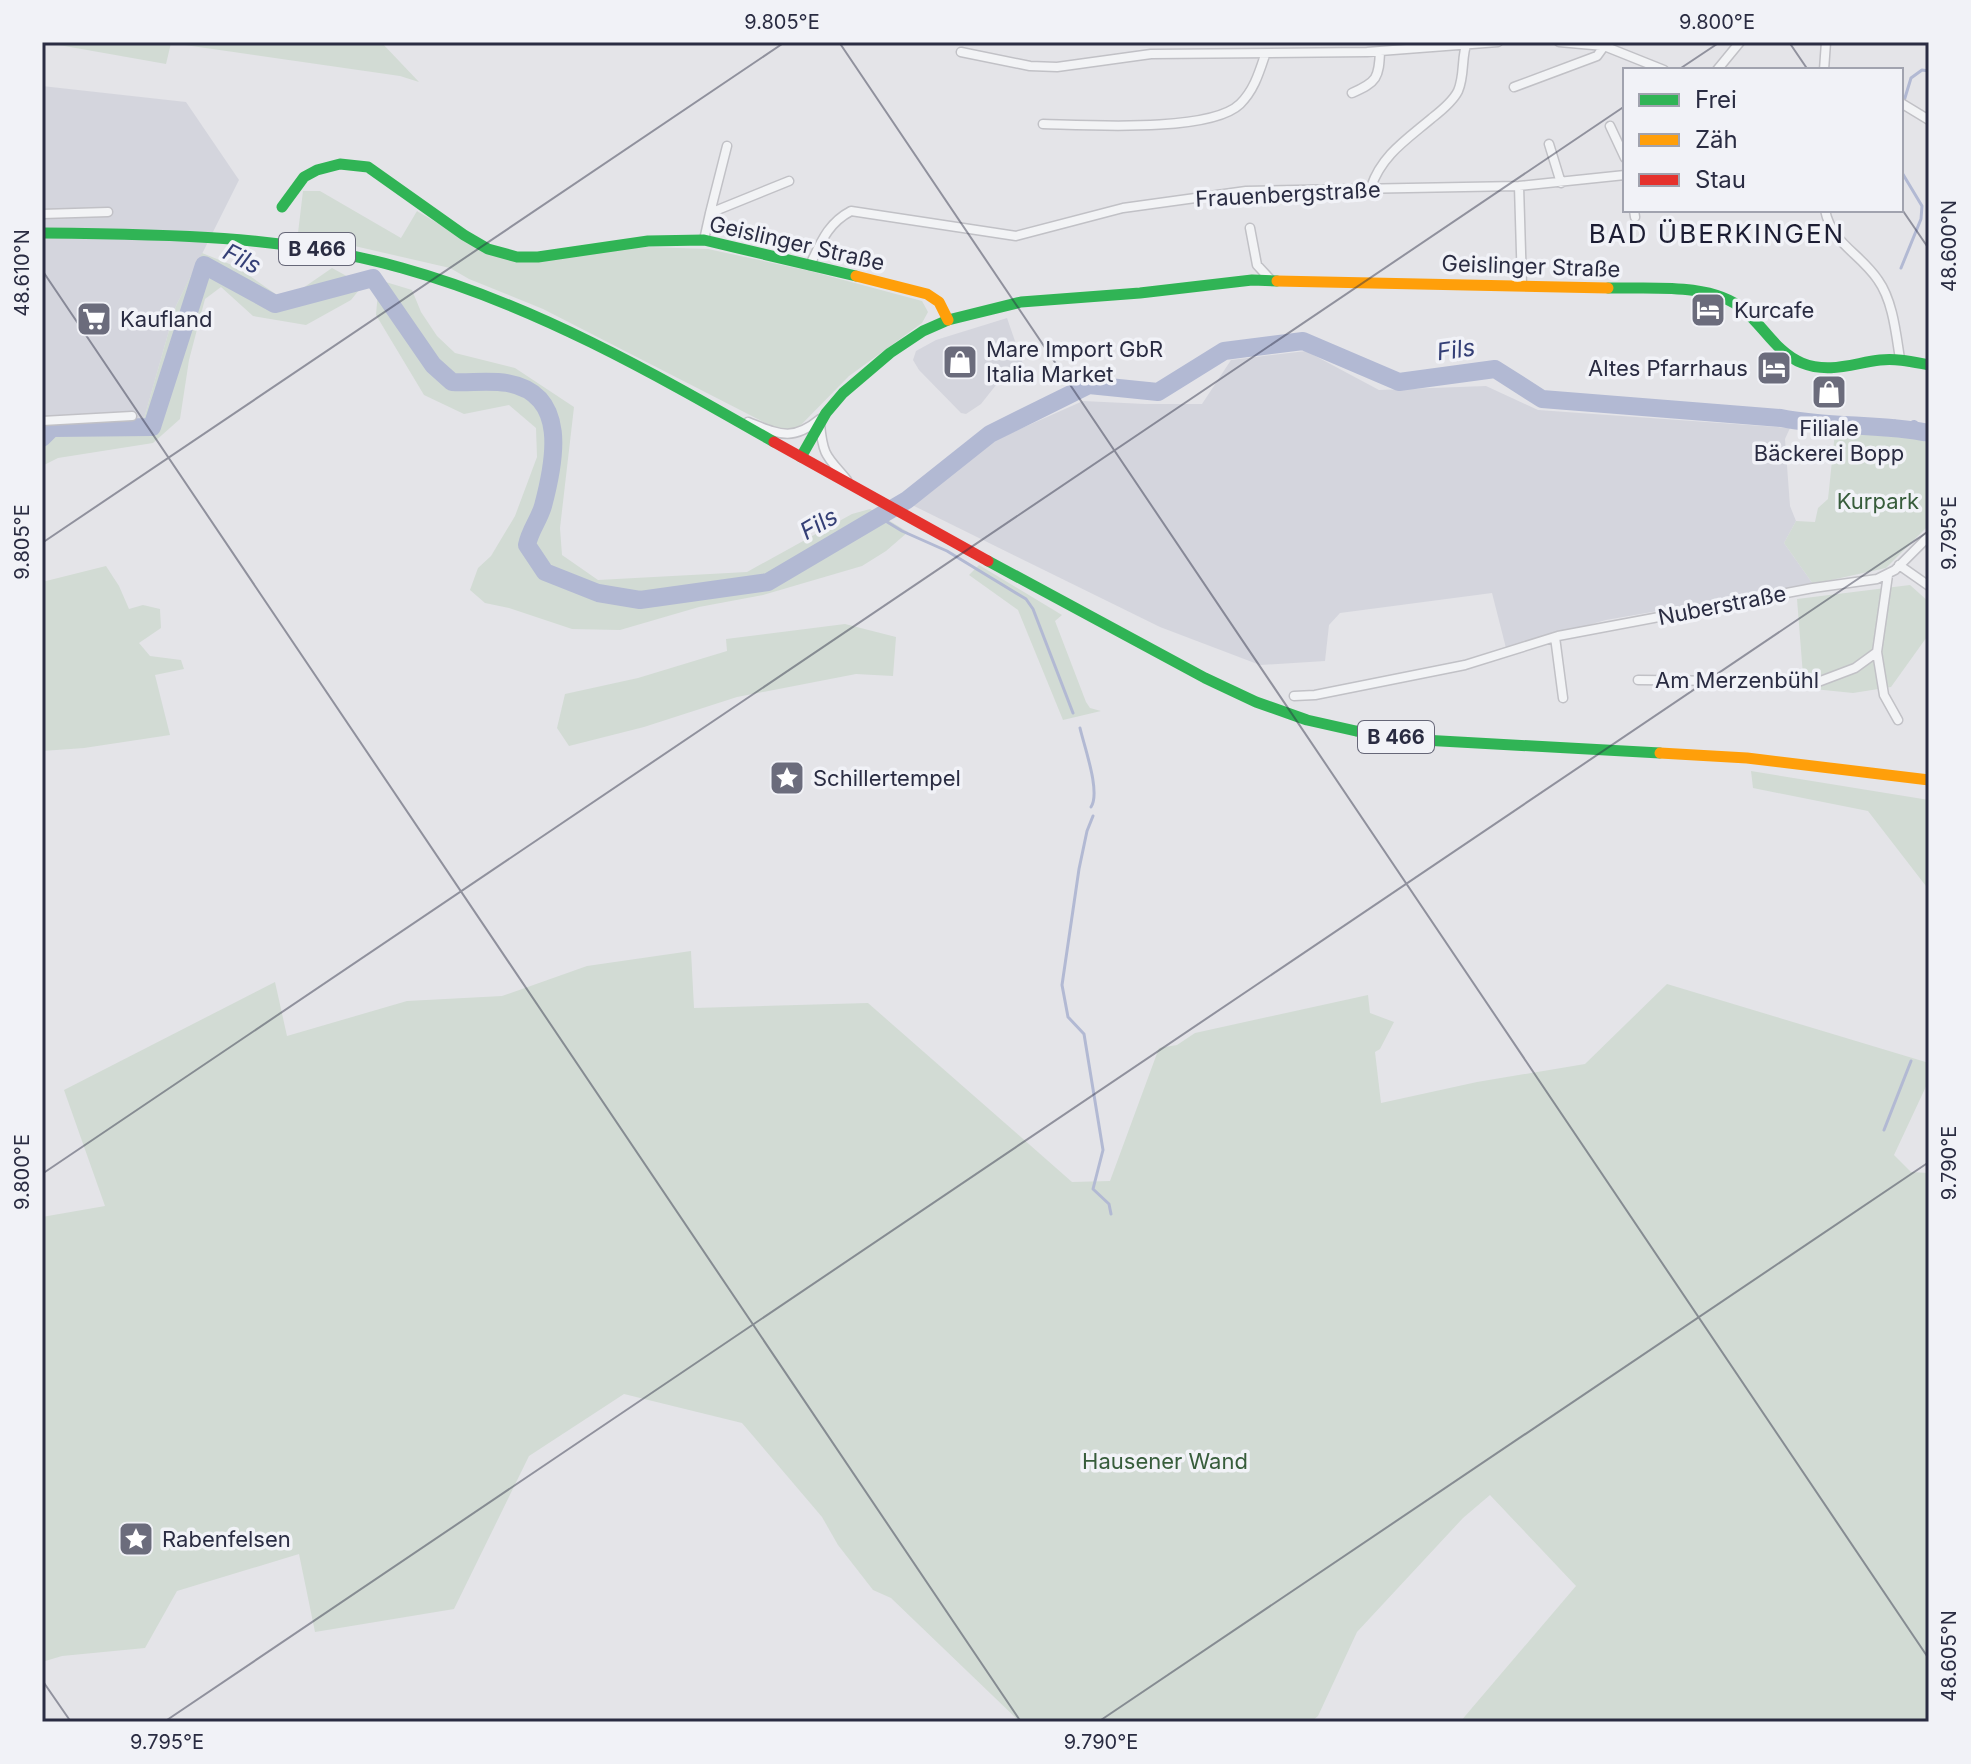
<svg xmlns="http://www.w3.org/2000/svg" width="1971" height="1764" font-family="Inter,sans-serif">
	<rect width="100%" height="100%" fill="#e4e4e8"/>
	<path fill="#d4d5dd" d="M42,86L186,102L239,180L176,306L143,422L125,429L57,425L42,430Z
		M1007,318L1025,370L996,385L981,404L966,414L961,413L919,370L913,360L916,351L936,340Z
		M1306,351L1379,390L1486,386L1538,410L1790,428L1785,439L1790,506L1796,521L1784,543L1813,584L1606,620L1506,648L1492,593L1340,613L1329,625L1325,661L1260,665L1160,627L908,503L982,446L1083,401L1145,404H1202L1231,360Z"/>
	<path fill="#d2dbd4" d="M42,42H381L419,82L400,76L171,43L166,64Z
		M303,191H320L401,238L417,211L491,255L648,247L708,249L810,271L922,301L928,312L922,323L849,376L797,429L781,431L543,309L469,279L450,268L298,233Z
		M202,253L237,267L277,295L303,288L332,268L363,285L351,300L306,325L253,316L221,287L205,299L189,360L180,419L153,443L58,458L42,466V430L57,425L125,429L143,422L176,306Z
		M379,280L412,290L421,312L437,336L455,353L515,368L574,407L560,528L562,555L598,580L747,572L852,514L870,509L908,532L886,551L862,566L763,595L699,607L620,630L572,629L509,608L485,603L470,590L478,568L491,556L515,516L537,457L536,428L509,405L464,414L424,395L376,315Z
		M1835,432L1920,439L1929,444V525L1886,568L1813,584L1784,543L1796,521L1815,522L1818,508L1828,499Z
		M979,565L1062,615L1055,621L1086,702L1090,708L1101,711L1063,720L1018,610L969,575Z
		M106,566L119,586L129,609L143,605L160,609L161,628L139,643L150,656L181,660L184,669L155,675L170,735L84,748L42,751V669L45,634L42,625V582Z
		M1910,585L1929,602V634L1891,687L1853,693L1804,688L1797,599Z
		M845,624L896,637L893,676L856,674L737,697L644,727L569,746L557,728L565,694L638,678L727,651L726,639Z
		M1751,771L1929,800V890L1868,811L1753,788Z
		M691,951L694,1008L868,1003L1072,1182L1110,1181L1159,1048L1177,1045L1195,1033L1368,995L1370,1013L1394,1022L1380,1049L1375,1052L1381,1103L1477,1082L1585,1064L1667,984L1929,1063V1080L1894,1155L1911,1172L1929,1173V1722H1460L1576,1586L1490,1495L1463,1518L1357,1632L1318,1716L1311,1722H1020L891,1598L873,1590L838,1545L822,1517L742,1423L624,1394L529,1456L454,1609L315,1632L299,1554L177,1591L145,1648L62,1656L42,1662V1217L105,1206L64,1090L275,982L287,1036L407,1001L502,996L587,966Z"/>
	<g fill="none" stroke-linecap="round" stroke-linejoin="round">
		<path stroke="#b2b9d3" stroke-width="3" d="M1904,101L1911,78L1922,70L1929,71
			M1901,268L1921,219L1922,206L1901,171
			M1894,426L1895,421
			M879,517L902,531L947,551L1026,599L1033,609L1073,713
			M1080,728C1084,746 1101,792 1091,807
			M1093,816L1087,831L1079,869L1062,985L1068,1017L1084,1034L1103,1150L1093,1189L1109,1204L1111,1214
			M1884,1130L1911,1061"/>
		<path stroke="#b2b9d3" stroke-width="10" d="M1913,432L1914,425"/>
		<path stroke="#b2b9d3" stroke-width="18" d="M42,438L52,428L152,427L204,265L275,304L373,278L433,365L452,382C469,383 490,380 507,383C569,394 555,461 543,506C539,520 530,530 527,545L545,572L598,593L640,600L768,582L907,500L990,434L1089,385L1158,392L1224,351L1303,341L1399,382L1495,369L1542,399L1781,418C1830,428 1881,423 1929,433"/>
		<defs>
			<path id="street" d="M1559,42L1604,46L1664,70
				M961,52L1030,66L1057,67L1151,54L1367,52L1498,42
				M1717,70L1740,42
				M1824,70L1826,42
				M1514,87L1597,56L1605,45
				M1352,93C1377,82 1379,78 1380,51
				M1901,103L1929,120
				M1043,124C1086,125 1210,133 1240,104C1254,90 1259,73 1265,55
				M1610,126L1625,158
				M1549,144L1561,183
				M1519,186L1522,285
				M1371,187C1382,155 1406,140 1432,118C1441,111 1453,101 1458,91C1465,75 1461,57 1467,42
				M1634,210L1635,217
				M1825,210C1832,244 1859,252 1878,280C1893,301 1896,334 1900,359
				M710,213L727,146
				M42,214L108,212
				M1250,228L1257,265L1270,279
				M704,240L710,213L789,181
				M810,265C821,242 828,223 851,211L1016,236L1123,208L1246,191L1519,186L1625,175
				M42,421L132,416
				M748,422C779,434 792,442 820,419
				M820,424C823,457 827,456 847,480
				M1899,565L1929,586
				M1888,575L1877,652L1884,695L1898,720
				M1555,637L1563,698
				M1638,680L1818,682L1855,668L1877,652
				M1294,696L1315,695L1465,665L1558,636L1813,588L1877,579L1895,570L1929,536"/>
		</defs>
		<use href="#street" stroke="#c1c1c6" stroke-width="11"/>
		<use href="#street" stroke="#f2f3f5" stroke-width="8"/>
		<path stroke="#30b455" stroke-width="11" d="M282,207L304,177L317,170L340,164L368,167L464,235L488,249L517,257H538L648,241L704,240L856,276
			M42,233C162,234 286,235 402,268C535,305 655,374 774,442
			M1608,288C1649,289 1712,282 1744,310C1764,327 1777,353 1802,363C1829,374 1854,363 1880,360C1897,358 1913,362 1929,365
			M801,457L826,413L843,393L890,353L923,331L948,320L1021,302L1140,293L1252,280L1277,281
			M988,561L1205,678L1256,702L1307,720L1356,731L1423,740L1660,753"/>
		<path stroke="#ff9f0a" stroke-width="11" d="M856,276L927,294L939,302L948,320
			M1277,281L1608,288
			M1660,753L1747,758L1929,780"/>
		<path stroke="#e5322d" stroke-width="11" d="M774,442L988,561"/>
	</g>
	<path fill="none" stroke="#2a2c42" stroke-width="2" stroke-opacity="0.45" d="M839,42L1929,1659M1789,42L1808,70M1678,70L1720,42M1901,208L1929,249M42,270L1021,1722M42,543L785,42M42,1174L1625,106M42,1680L71,1722M164,1722L1929,531M1098,1722L1929,1162"/>
	<defs>
		<symbol id="hotel-square" viewBox="-11 -11 22 22"><rect x="-9" y="-9" width="18" height="18" rx="4" fill="#6b6c7c" stroke="#f1f2f7"/><path d="M-6-4.5h1.5V1H6V5H4.5V3h-9V5H-6ZM-4 0a1.8 1.8 0 1 1 3.6 0ZM.5 0V-2.5h3Q6-2.5 6 0Z" fill="#fff"/></symbol>
		<symbol id="supermarket-square" viewBox="-11 -11 22 22"><rect x="-9" y="-9" width="18" height="18" rx="4" fill="#6b6c7c" stroke="#f1f2f7"/><path d="M-6-5.5h2.5l.6 2H6L4.5 2H-2.5L-4.4-4H-6ZM-1.5 3.2a1.3 1.3 0 1 0 .1 0ZM3 3.2a1.3 1.3 0 1 0 .1 0Z" fill="#fff"/></symbol>
		<symbol id="shop-square" viewBox="-11 -11 22 22"><rect x="-9" y="-9" width="18" height="18" rx="4" fill="#6b6c7c" stroke="#f1f2f7"/><path d="M-5-2.5h2.3a2.7 3.5 0 0 1 5.4 0H5L5.5 6h-11ZM-1.5-2.5h3a1.5 2.3 0 0 0-3 0Z" fill="#fff"/></symbol>
		<symbol id="sight-square" viewBox="-11 -11 22 22"><rect x="-9" y="-9" width="18" height="18" rx="4" fill="#6b6c7c" stroke="#f1f2f7"/><path d="M0-6L1.8-2.2L6-1.7L2.9 1.2L3.7 5.4L0 3.3L-3.7 5.4L-2.9 1.2L-6-1.7L-1.8-2.2Z" fill="#fff"/></symbol>
	</defs>
	<g fill-rule="evenodd">
		<use href="#hotel-square" x="1688" y="290" width="40" height="40"/>
		<use href="#supermarket-square" x="74" y="299" width="40" height="40"/>
		<use href="#shop-square" x="940" y="342" width="40" height="40"/>
		<use href="#hotel-square" x="1754" y="348" width="40" height="40"/>
		<use href="#shop-square" x="1809" y="372" width="40" height="40"/>
		<use href="#sight-square" x="767" y="758" width="40" height="40"/>
		<use href="#sight-square" x="116" y="1519" width="40" height="40"/>
	</g>
	<g text-anchor="middle" stroke-width="7" stroke-linejoin="round" paint-order="stroke">
		<g fill="#f1f2f7" stroke="#666778" stroke-width="2">
			<rect x="279" y="233" width="76" height="32" rx="6"/>
			<rect x="1358" y="721" width="76" height="32" rx="6"/>
		</g>
		<g font-size="20" font-weight="bold" fill="#2a2c42">
			<text x="317" y="256">B 466</text>
			<text x="1396" y="744">B 466</text>
		</g>
		<g font-size="22" fill="#2a2c42" stroke="#f1f2f7">
			<text transform="translate(1288 194) rotate(-3)" y="8">Frauenbergstraße</text>
			<text transform="translate(797 243) rotate(13)" y="8">Geislinger Straße</text>
			<text transform="translate(1531 266) rotate(2)" y="8">Geislinger Straße</text>
			<text transform="translate(1722 605) rotate(-11)" y="8">Nuberstraße</text>
			<text x="1737" y="688">Am Merzenbühl</text>
		</g>
		<g font-size="22" fill="#2a2c42" stroke="#f1f2f7" text-anchor="start">
			<text x="1734" y="318">Kurcafe</text>
			<text x="120" y="327">Kaufland</text>
			<text x="986" y="357">Mare Import GbR<tspan x="986" dy="25">Italia Market</tspan></text>
			<text x="1748" y="376" text-anchor="end">Altes Pfarrhaus</text>
			<text x="1829" y="436" text-anchor="middle">Filiale<tspan x="1829" dy="25">Bäckerei Bopp</tspan></text>
			<text x="813" y="786">Schillertempel</text>
			<text x="162" y="1547">Rabenfelsen</text>
		</g>
		<g font-size="22" fill="#375d3b" stroke="#f1f2f7">
			<text x="1878" y="509">Kurpark</text>
			<text x="1165" y="1469">Hausener Wand</text>
		</g>
		<g font-size="24" font-style="italic" fill="#343f76" stroke="#f1f2f7">
			<text transform="translate(242 259) rotate(27)" y="8">Fils</text>
			<text transform="translate(1456 350) rotate(-8)" y="8">Fils</text>
			<text transform="translate(819 524) rotate(-30)" y="8">Fils</text>
		</g>
		<g font-size="26" letter-spacing="2" fill="#1c1d33" stroke="#f1f2f7">
			<text x="1717" y="243">BAD ÜBERKINGEN</text>
		</g>
	</g>
	<rect width="1971" height="1764" fill="none" stroke="#f1f2f7" stroke-width="88"/>
	<rect x="1623" y="68" width="280" height="144" fill="#f1f2f7" stroke="#a1a3af" stroke-width="2"/>
	<rect x="1639" y="94" width="40" height="12" fill="#30b455" stroke="#a1a3af" stroke-width="2"/>
	<text x="1695" y="108" font-size="24" fill="#2a2c42">Frei</text>
	<rect x="1639" y="134" width="40" height="12" fill="#ff9f0a" stroke="#a1a3af" stroke-width="2"/>
	<text x="1695" y="148" font-size="24" fill="#2a2c42">Zäh</text>
	<rect x="1639" y="174" width="40" height="12" fill="#e5322d" stroke="#a1a3af" stroke-width="2"/>
	<text x="1695" y="188" font-size="24" fill="#2a2c42">Stau</text>
	<rect x="44" y="44" width="1883" height="1676" fill="none" stroke="#2a2c42" stroke-width="3"/>
	<g font-size="20" text-anchor="middle" fill="#2a2c42">
		<text x="782" y="29">9.805°E</text>
		<text x="1717" y="29">9.800°E</text>
		<text transform="translate(1949 246) rotate(-90)" y="7">48.600°N</text>
		<text transform="translate(22 273) rotate(-90)" y="7">48.610°N</text>
		<text transform="translate(1949 533) rotate(-90)" y="7">9.795°E</text>
		<text transform="translate(22 542) rotate(-90)" y="7">9.805°E</text>
		<text transform="translate(1949 1163) rotate(-90)" y="7">9.790°E</text>
		<text transform="translate(22 1172) rotate(-90)" y="7">9.800°E</text>
		<text transform="translate(1949 1656) rotate(-90)" y="7">48.605°N</text>
		<text x="167" y="1749">9.795°E</text>
		<text x="1101" y="1749">9.790°E</text>
	</g>
</svg>
